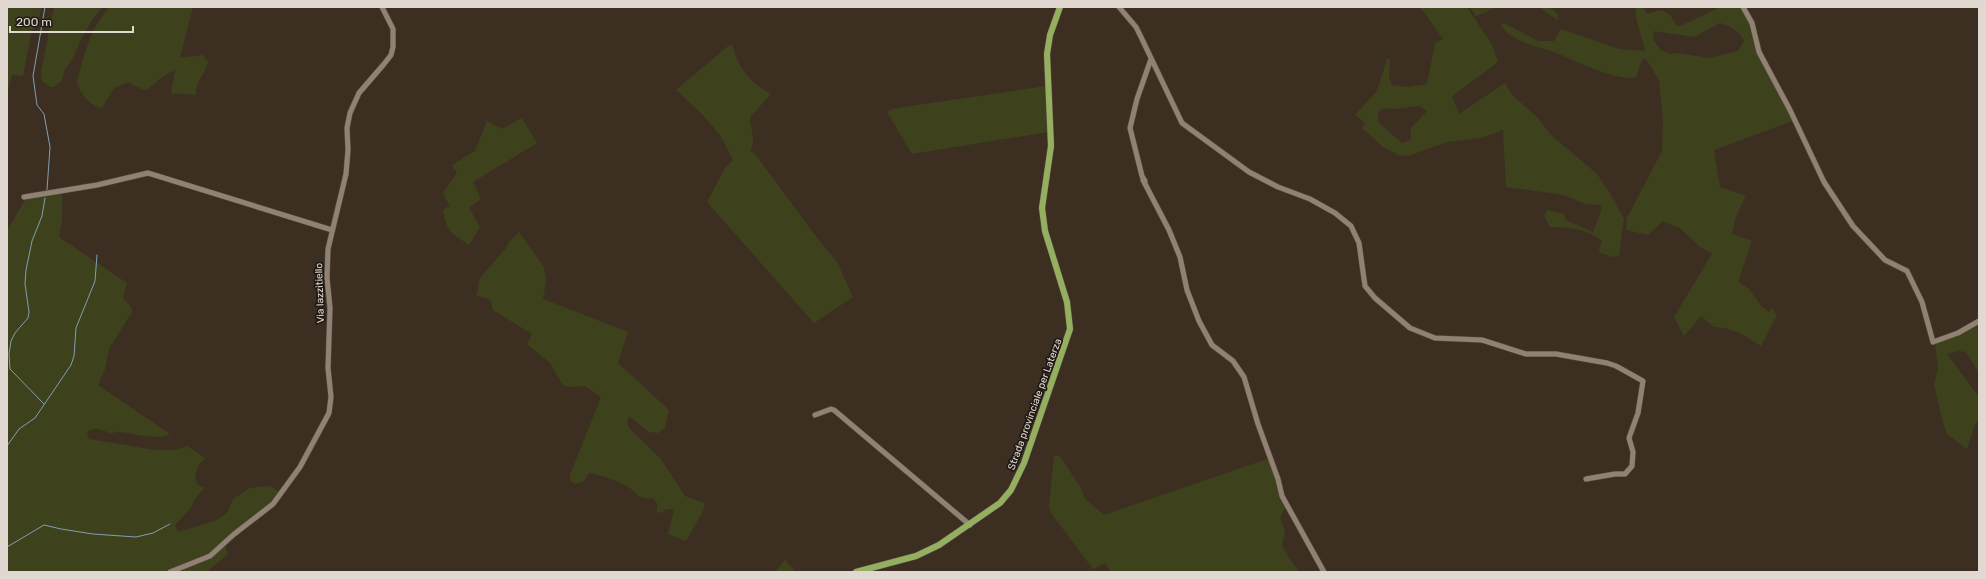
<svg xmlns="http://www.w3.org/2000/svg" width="1986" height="579" font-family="Rubik,sans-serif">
	<rect width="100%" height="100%" fill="#3c2f22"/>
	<path fill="#3d421d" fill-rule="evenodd" d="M7,7H42L35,28L32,29L23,76L12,75L7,96Z
		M54,7H102L92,20L81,39L73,58L65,69L62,80L54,87H50L42,81L41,72Z
		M109,7H193L180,58L203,55L208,62C205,74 195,83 196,95L171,93L175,70L162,77L147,90L142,89L128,82L114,88L102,108C90,106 80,94 77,82C85,53 89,31 109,7Z
		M1419,7H1467L1492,45L1498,62L1452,96L1459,114L1505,83L1512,95L1537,117L1552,136L1597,174L1610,193L1624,219L1619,255L1613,257L1601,253L1599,250L1602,241C1588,229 1567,227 1550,227L1544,216L1547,210L1564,214L1566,220L1593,232L1601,212V205L1585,204L1564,195L1506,187L1503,130L1481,138L1447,142L1408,156L1398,155L1383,147L1362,128L1365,123L1355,115L1377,91L1387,59L1390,58L1389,78L1392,85L1407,87L1427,84L1435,43L1443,39L1424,12ZM1420,106L1427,111L1411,128V140L1402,143L1378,122V112L1384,108L1393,109Z
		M1470,7H1498L1476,16Z
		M1539,7H1549L1557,13L1559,21Z
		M1636,7H1643L1647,14L1662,10L1670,15L1677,26H1680L1721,7H1741L1750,21L1754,40L1793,121L1714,150L1720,187L1746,196L1736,216L1732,234L1752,241L1738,282L1749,289L1762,307L1769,312L1772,308L1777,315L1761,346C1746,336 1732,327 1714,327L1701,316L1684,336L1674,317L1712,254L1700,247L1680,228L1663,221L1648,235L1626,230L1627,218L1662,151L1663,121L1659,80L1646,59H1642L1636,77C1617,83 1571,58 1551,51C1535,45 1526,45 1510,35C1506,33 1503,28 1501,24L1504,23L1538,41H1554L1561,29L1619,49L1645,51L1636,17ZM1720,23C1731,26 1739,31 1744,41L1738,51L1710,58L1678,53L1670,54L1661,50L1653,40L1654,31L1694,37Z
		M732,45C739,68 749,83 771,94L750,117C750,128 757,142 750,151L755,154L818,239L837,262L853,297L814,323L707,202L725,168L733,160L720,135L702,114L676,90L728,46Z
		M1046,86L1048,132L912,154L887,112L891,109Z
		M522,118L537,143L473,182L481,199L469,208L480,227L469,245C452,233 446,232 443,210L450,206L443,194L444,191L457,173L452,165L475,151L487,121L502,129Z
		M62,192V221L59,237L127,283L123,298L131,307L132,312L109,349L105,369L98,385L170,434C160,441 132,433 120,432C117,431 114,433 111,433C102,431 95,425 87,432L89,439L155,450H176L187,446L205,458L199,465L195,476L197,484L204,488L194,500L190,509L175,525L178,532L215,521L227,513L233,499L250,488L271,486L280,493L272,502L211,554L165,572H7V231L26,198Z
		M519,232L544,267L546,281L543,299L628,332L618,363L669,410L665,428L658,433L649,432L629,416L627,422L629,428L661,459L685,496L704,503V509L686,541L668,534L674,509H667L660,513L657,512V503L653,498C635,500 637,490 623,484C612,479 601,475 589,473L584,481L576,484L570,481V475L601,397L585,386L569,387L563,385L550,363L527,344L532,334L493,310L491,300L476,295C480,289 477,283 481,277L507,247L508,243Z
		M1979,322V373L1966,352L1959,351L1947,354L1979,397V421L1975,424L1967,449L1948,435L1944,426L1934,385L1938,368L1935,343Z
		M1054,456H1060L1082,490L1085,499L1104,515L1270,458L1286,505L1280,517L1285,532L1282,545L1289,558L1300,572H1110L1106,563L1093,569L1051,513L1049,506Z
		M225,545L228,554L206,572H174L204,561Z
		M785,560L796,572H775Z"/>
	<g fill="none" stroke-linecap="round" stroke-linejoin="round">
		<path stroke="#819eb1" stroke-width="1" d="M45,7L33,76L37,105L44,114L50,147L47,190
			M44,404L10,369L9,354L11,341L15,333L28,318L29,312L25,284L26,270L32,241L42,216L45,198
			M7,446L19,429L35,418L71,365L74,356L76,328L95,281L97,255
			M7,547L44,525L61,529L93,534L136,537L153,533L170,524"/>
		<defs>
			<path id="minor" d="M1119,7L1136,27L1141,37L1182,123L1249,172L1278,187L1310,199L1335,213L1351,226L1359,243L1365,286L1375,298L1410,328L1435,338L1482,340L1526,354H1556L1607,363L1616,366L1643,381L1638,413L1629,438L1633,452L1632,466L1625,474H1615L1586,479
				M1743,7L1752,23L1759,52L1790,110L1824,182L1853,226L1885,260L1907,271L1922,302L1933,342L1958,333L1979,321
				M1143,180L1169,230L1180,257L1187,290L1199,321L1212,345L1233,361L1244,377L1258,424L1278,479L1282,496L1324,572
				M1145,181L1142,176L1130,128L1137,99L1151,59
				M24,197L97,185L148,173L332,230
				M815,415L831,409L834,410L970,525
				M170,572L210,556L233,535L273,504L300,467L329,413L331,397L328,368L330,308L327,278L328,249L346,174L348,150L347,128L350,113L359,93L384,64L391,55L393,47V29L382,7"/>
			<path id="major" d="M856,572L916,556L939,545L1000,503L1011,490L1024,463L1070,329L1067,302L1045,231L1042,208L1051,146L1047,54L1050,35L1060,7"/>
		</defs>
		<use href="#minor" stroke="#574d42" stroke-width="6"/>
		<use href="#major" stroke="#574d42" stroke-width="7"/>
		<use href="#minor" stroke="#908172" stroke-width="5"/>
		<use href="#major" stroke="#95af60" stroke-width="6"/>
	</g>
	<g text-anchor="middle" stroke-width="3.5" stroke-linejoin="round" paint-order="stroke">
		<g font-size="10" fill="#e1d9d1" stroke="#1e1913">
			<text transform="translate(319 293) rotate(-92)" y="4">Via Iazzitiello</text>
			<text transform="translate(1034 404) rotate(-70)" y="4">Strada provinciale per Laterza</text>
		</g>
	</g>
	<rect width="1986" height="579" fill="none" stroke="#e1d9d1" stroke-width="16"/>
	<path d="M10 26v6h123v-6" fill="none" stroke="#e1d9d1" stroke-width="2"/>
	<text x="16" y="26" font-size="12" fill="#e1d9d1" stroke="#1e1913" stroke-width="3" paint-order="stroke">200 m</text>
</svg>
